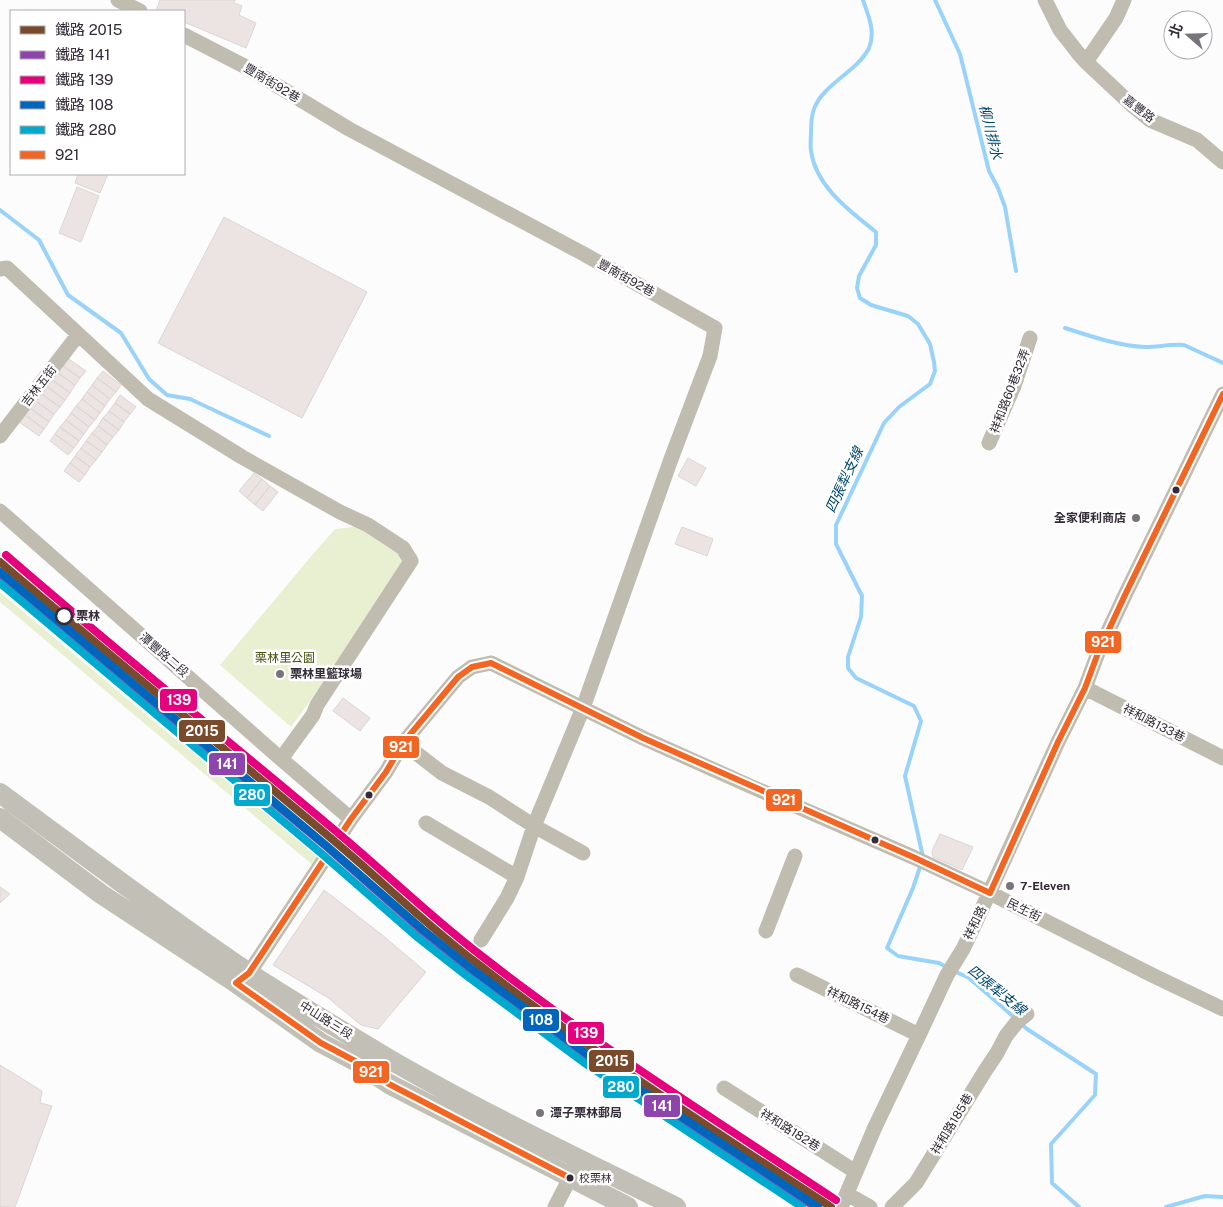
<svg xmlns="http://www.w3.org/2000/svg" width="1223" height="1207" font-family="'Public Sans','Noto Sans TC',sans-serif">
	<rect width="100%" height="100%" fill="#fcfcfc"/>
	<path fill="#e9f0d2" d="M368,525L403,548L418,555L291,727L220,665L313,554L335,529Z
		M0,592L175,739H186L189,737L325,854L315,867L0,602Z"/>
	<g fill="none" stroke-linecap="round" stroke-linejoin="round">
		<path stroke="#99d3f9" stroke-width="4" d="M863,0C868,15 876,32 869,48C860,66 839,77 826,91C813,104 811,115 811,132C811,138 810,145 811,151C816,187 850,211 876,232V245L859,276L857,288L860,298L871,305L908,316L918,324L930,344L934,362L935,371L930,384L899,407L884,423L836,525V544L862,596L861,617L848,657V668L856,678L914,706L921,721L905,776L923,857
			M935,0L960,54L989,171L998,188L1005,207L1016,271
			M0,210L39,240L68,295L121,333L149,379L167,395L190,399L269,436
			M1065,328C1090,336 1119,346 1145,347C1158,347 1171,344 1184,345L1223,363
			M921,864L913,888L887,948L898,956L939,963L948,968
			M954,971L969,978L1015,1018
			M1020,1023L1027,1029L1096,1074L1095,1095L1051,1144L1052,1183L1079,1207
			M1166,1207L1205,1196L1223,1197"/>
	</g>
	<path fill="#ebe4e2" stroke="#ddd5d2" d="M160,0H235L234,3L242,6L239,15L256,23L246,48L184,22V11H156Z
		M78,174H108L100,193L75,183Z
		M77,187L99,196L81,242L59,233Z
		M224,217L367,292L302,418L158,343Z
		M66,357L86,371L80,378L60,364Z
		M60,364L80,378L75,385L55,371Z
		M55,371L75,385L70,393L50,378Z
		M103,371L121,385L116,392L97,378Z
		M50,378L70,393L65,400L45,385Z
		M97,378L116,392L110,399L92,385Z
		M45,385L65,400L60,407L40,393Z
		M92,385L110,399L105,406L87,392Z
		M87,392L105,406L100,413L82,399Z
		M40,393L60,407L54,414L34,400Z
		M120,395L136,407L130,414L115,403Z
		M82,399L100,413L95,420L76,406Z
		M34,400L54,414L49,422L29,407Z
		M115,403L130,414L124,422L109,411Z
		M76,406L95,420L89,427L71,413Z
		M29,407L49,422L44,429L24,414Z
		M109,411L124,422L119,430L103,418Z
		M71,413L89,427L84,434L66,420Z
		M24,414L44,429L39,436L19,422Z
		M103,418L119,430L113,437L98,426Z
		M66,420L84,434L79,441L60,427Z
		M98,426L113,437L107,445L92,433Z
		M60,427L79,441L74,448L55,434Z
		M92,433L107,445L102,452L86,441Z
		M55,434L74,448L68,455L50,441Z
		M86,441L102,452L96,460L81,448Z
		M81,448L96,460L90,467L75,456Z
		M75,456L90,467L85,475L70,463Z
		M688,458L706,468L696,486L678,476Z
		M70,463L85,475L79,482L64,471Z
		M254,473L262,479L247,498L239,491Z
		M262,479L270,486L255,505L247,498Z
		M270,486L278,492L263,511L255,505Z
		M682,527L713,539L707,556L675,544Z
		M0,553L165,691L151,708L0,581Z
		M343,698L370,718L360,731L333,711Z
		M940,834L973,847L962,870L933,857L932,851Z
		M0,887L10,894L0,903Z
		M324,890L381,934L426,972L378,1029L361,1025L327,997L273,965Z
		M0,1065L42,1091L40,1103L52,1106L15,1207H0Z"/>
	<g fill="none" stroke-linecap="round" stroke-linejoin="round">
		<path stroke="#c0bcb0" stroke-width="15" d="M118,0L140,11
			M1045,0L1060,30L1078,53L1086,62L1133,106L1150,120L1197,140L1223,162
			M184,35L246,67L349,129L582,253L715,328L710,356L671,459L583,708L534,826L517,877L507,898L481,940
			M1086,62L1116,18L1124,0
			M0,269L7,268L148,399L242,457L340,512L368,525L403,548L411,561L317,705L313,715L281,759
			M0,436L78,335
			M989,443L1014,386L1030,338
			M0,511L281,759L351,819
			M1085,688L1223,758
			M403,743L442,773L489,797L534,826L583,853
			M426,823L517,877
			M766,931L795,856
			M797,975L919,1035
			M241,979L249,973L351,819L386,772L403,743L458,677L472,667L491,663L643,738L750,786L913,857L990,893L1152,975L1223,1009
			M724,1088L856,1172
			M847,1194L870,1207
			M555,1207L570,1178L573,1168
			M841,1207L875,1127L919,1035L947,975L963,949L975,924L1058,742L1085,688L1098,653L1125,595L1223,394
			M892,1207L916,1183L985,1071L997,1053L1006,1036L1017,1022L1027,1014"/>
		<path stroke="#c2c0b6" stroke-width="20" d="M0,793C83,854 164,916 249,973C295,1003 342,1031 389,1059C482,1113 580,1159 676,1207
			M0,818L101,894L236,983L321,1043L355,1061L389,1084L628,1207"/>
		<defs>
			<path id="bus-1" d="M990,893L1058,742L1085,688L1098,653L1125,595L1223,394
				M570,1178L389,1084L355,1061L321,1043L236,983L249,973L351,819L386,772L403,743L458,677L472,667L491,663L643,738L913,857L990,893"/>
		</defs>
		<use href="#bus-1" stroke="#fff" stroke-width="10"/>
		<use href="#bus-1" stroke="#f26522" stroke-width="6"/>
		<defs>
			<path id="rail-1" d="M0,562C110,656 223,747 333,840C382,881 427,926 478,964C591,1052 712,1129 831,1207"/>
			<path id="rail-2" d="M0,574L59,625L328,848L421,930L472,971L590,1058L815,1207"/>
			<path id="rail-3" d="M6,555C115,650 228,740 338,833C387,874 433,919 483,957C596,1045 717,1121 836,1200"/>
			<path id="rail-4" d="M0,572L328,847L422,929L472,969L591,1057L818,1207"/>
			<path id="rail-5" d="M0,583L322,854L416,936L467,976L586,1064L802,1207"/>
		</defs>
		<use href="#rail-1" stroke="#fff" stroke-width="11"/>
		<use href="#rail-2" stroke="#fff" stroke-width="11"/>
		<use href="#rail-3" stroke="#fff" stroke-width="11"/>
		<use href="#rail-4" stroke="#fff" stroke-width="11"/>
		<use href="#rail-5" stroke="#fff" stroke-width="11"/>
		<use href="#rail-1" stroke="#7a4b2a" stroke-width="8"/>
		<use href="#rail-2" stroke="#8e44ad" stroke-width="8"/>
		<use href="#rail-3" stroke="#e5007d" stroke-width="8"/>
		<use href="#rail-4" stroke="#0065bd" stroke-width="8"/>
		<use href="#rail-5" stroke="#00a9ce" stroke-width="8"/>
	</g>
	<g fill="#332b37" stroke="#fff" stroke-width="2">
		<circle cx="1176" cy="490" r="4.5"/>
		<circle cx="369" cy="795" r="4.5"/>
		<circle cx="875" cy="840" r="4.5"/>
		<circle cx="570" cy="1178" r="4.5"/>
	</g>
	<g fill="#79747c" stroke="#fff" stroke-width="2">
		<circle cx="1136" cy="518" r="5"/>
		<circle cx="280" cy="674" r="5"/>
		<circle cx="1010" cy="886" r="5"/>
		<circle cx="540" cy="1113" r="5"/>
	</g>
	<circle fill="#fff" stroke="#332b37" stroke-width="2.5" cx="64" cy="616" r="8"/>
	<g text-anchor="middle" stroke-width="5" stroke-linejoin="round" paint-order="stroke">
		<g font-size="11" fill="#332b37" stroke="#fff" text-anchor="start">
			<text x="579" y="1182">校栗林</text>
		</g>
		<g font-size="12" fill="#332b37" stroke="#fff">
			<text transform="translate(272 83) rotate(31)" y="4">豐南街92巷</text>
			<text transform="translate(1139 109) rotate(38)" y="4">嘉豐路</text>
			<text transform="translate(626 278) rotate(29)" y="4">豐南街92巷</text>
			<text transform="translate(39 386) rotate(-52)" y="4">吉林五街</text>
			<text transform="translate(1010 391) rotate(-69)" y="4">祥和路60巷32弄</text>
			<text transform="translate(164 655) rotate(41)" y="4">潭豐路二段</text>
			<text transform="translate(1154 723) rotate(27)" y="4">祥和路133巷</text>
			<text transform="translate(1024 910) rotate(26)" y="4">民生街</text>
			<text transform="translate(975 923) rotate(-64)" y="4">祥和路</text>
			<text transform="translate(858 1005) rotate(26)" y="4">祥和路154巷</text>
			<text transform="translate(326 1020) rotate(32)" y="4">中山路三段</text>
			<text transform="translate(952 1124) rotate(-59)" y="4">祥和路185巷</text>
			<text transform="translate(790 1130) rotate(32)" y="4">祥和路182巷</text>
		</g>
		<g font-size="12" font-weight="bold" fill="#332b37" stroke="#fff" text-anchor="start">
			<text x="1126" y="522" text-anchor="end">全家便利商店</text>
			<text x="290" y="678">栗林里籃球場</text>
			<text x="1020" y="890">7-Eleven</text>
			<text x="550" y="1117">潭子栗林郵局</text>
		</g>
		<g font-size="12" font-weight="bold" fill="#332b37" stroke="#fff" text-anchor="start">
			<text x="76" y="620">栗林</text>
		</g>
		<g font-size="12" fill="#475011" stroke="#fff">
			<text x="285" y="662">栗林里公園</text>
		</g>
		<g font-size="14" font-style="italic" fill="#00486a" stroke="#fff">
			<text transform="translate(991 132) rotate(76)" y="5">柳川排水</text>
			<text transform="translate(844 480) rotate(-65)" y="5">四張犁支線</text>
			<text transform="translate(997 990) rotate(39)" y="5">四張犁支線</text>
		</g>
	</g>
	<g stroke="#fff" stroke-width="2">
		<rect x="1084" y="630" width="38" height="24" rx="5" fill="#f26522"/>
		<rect x="159" y="688" width="39" height="24" rx="5" fill="#e5007d"/>
		<rect x="178" y="719" width="48" height="24" rx="5" fill="#7a4b2a"/>
		<rect x="382" y="735" width="38" height="24" rx="5" fill="#f26522"/>
		<rect x="208" y="752" width="38" height="24" rx="5" fill="#8e44ad"/>
		<rect x="233" y="783" width="38" height="24" rx="5" fill="#00a9ce"/>
		<rect x="765" y="788" width="38" height="24" rx="5" fill="#f26522"/>
		<rect x="522" y="1008" width="38" height="24" rx="5" fill="#0065bd"/>
		<rect x="567" y="1021" width="38" height="24" rx="5" fill="#e5007d"/>
		<rect x="588" y="1049" width="47" height="24" rx="5" fill="#7a4b2a"/>
		<rect x="352" y="1060" width="38" height="24" rx="5" fill="#f26522"/>
		<rect x="602" y="1075" width="38" height="24" rx="5" fill="#00a9ce"/>
		<rect x="643" y="1094" width="38" height="24" rx="5" fill="#8e44ad"/>
	</g>
	<g font-size="14" text-anchor="middle" font-weight="bold" fill="#fff">
		<text x="1103" y="647">921</text>
		<text x="179" y="705">139</text>
		<text x="202" y="736">2015</text>
		<text x="401" y="752">921</text>
		<text x="227" y="769">141</text>
		<text x="252" y="800">280</text>
		<text x="784" y="805">921</text>
		<text x="541" y="1025">108</text>
		<text x="586" y="1038">139</text>
		<text x="612" y="1066">2015</text>
		<text x="371" y="1077">921</text>
		<text x="621" y="1092">280</text>
		<text x="662" y="1111">141</text>
	</g>
	<rect x="10" y="10" width="175" height="165" fill="#ffffff" stroke="#adaaaf"/>
	<rect x="20" y="26" width="25" height="8" fill="#7a4b2a" stroke="#adaaaf"/>
	<text x="55" y="35" font-size="15" fill="#332b37">鐵路 2015</text>
	<rect x="20" y="51" width="25" height="8" fill="#8e44ad" stroke="#adaaaf"/>
	<text x="55" y="60" font-size="15" fill="#332b37">鐵路 141</text>
	<rect x="20" y="76" width="25" height="8" fill="#e5007d" stroke="#adaaaf"/>
	<text x="55" y="85" font-size="15" fill="#332b37">鐵路 139</text>
	<rect x="20" y="101" width="25" height="8" fill="#0065bd" stroke="#adaaaf"/>
	<text x="55" y="110" font-size="15" fill="#332b37">鐵路 108</text>
	<rect x="20" y="126" width="25" height="8" fill="#00a9ce" stroke="#adaaaf"/>
	<text x="55" y="135" font-size="15" fill="#332b37">鐵路 280</text>
	<rect x="20" y="151" width="25" height="8" fill="#f26522" stroke="#adaaaf"/>
	<text x="55" y="160" font-size="15" fill="#332b37">921</text>
	<g transform="translate(1188 35) rotate(290)"><circle r="24" fill="#ffffff" stroke="#adaaaf"/>
	<path d="M0-4L9 19L0 12L-9 19Z" fill="#79747c"/>
	<text y="-8" font-size="14" font-weight="bold" text-anchor="middle" fill="#332b37">北</text>
	</g>
</svg>
